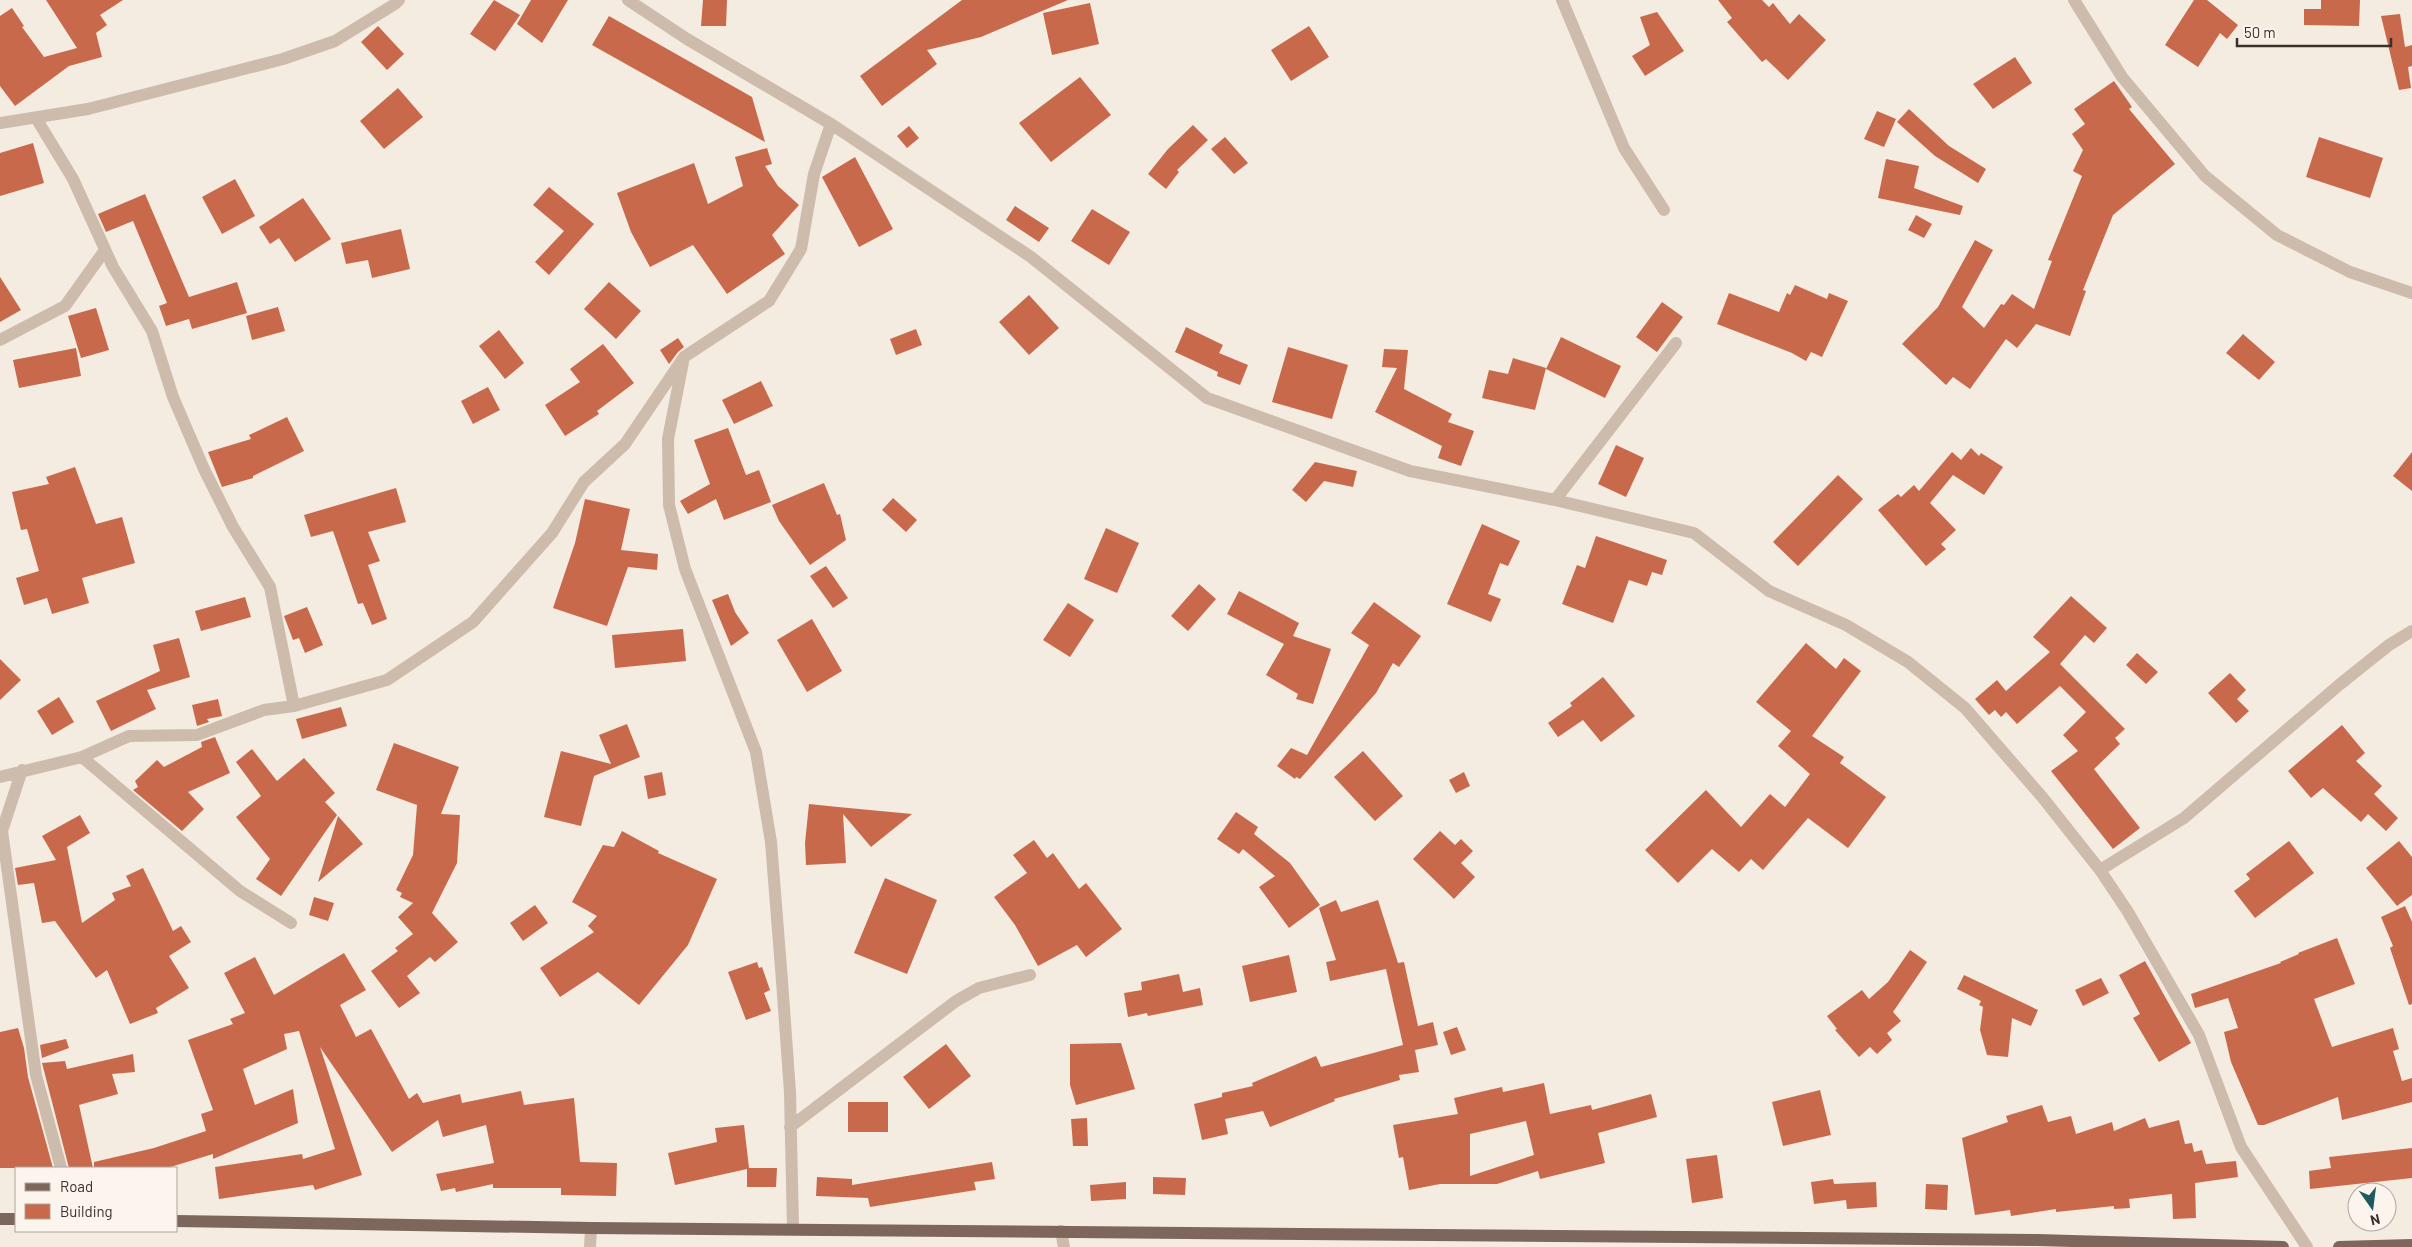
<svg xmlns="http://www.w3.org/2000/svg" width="2412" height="1247" font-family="Barlow,sans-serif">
	<rect width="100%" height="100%" fill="#f4ebe1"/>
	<path fill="#c8694b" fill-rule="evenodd" d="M46,0H123L100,15L107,25L96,33L102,57L69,66L15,106L0,86V16L12,8L24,26L22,27L44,57L77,48Z
		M494,0L520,15L495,51L470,34Z
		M531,0H568L542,43L517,24Z
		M703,0H727L726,26H701Z
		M962,0H1068L981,37L927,50L937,64L882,106L860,76Z
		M1718,0H1762L1769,7L1773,3L1790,24L1799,14L1826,40L1788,80L1766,59L1762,62L1727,22L1732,18Z
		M2194,0H2207L2238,25L2227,39L2220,33L2198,67L2165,45Z
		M2321,0H2360L2359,26L2304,25V9H2321Z
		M1090,3L1099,44L1052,55L1043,13Z
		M1657,12L1684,51L1645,76L1632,56L1650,45L1640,17Z
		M2400,14L2405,47L2412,45V66L2408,67L2411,88L2399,90L2381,16Z
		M609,16L752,97L765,142L592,45Z
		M378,26L404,54L387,70L361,42Z
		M1309,26L1329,57L1291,81L1271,50Z
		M2015,57L2032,83L1993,109L1973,84Z
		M1080,77L1111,115L1051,162L1019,123Z
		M2114,81L2132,107L2129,109L2175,164L2113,215L2083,290L2086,291L2070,336L2036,324L2017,348L2006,339L1970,389L1953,377L1946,385L1902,344L1938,307L1975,240L1993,250L1962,307L1984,328L2001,304L2004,305L2012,294L2034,309L2052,261L2048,260L2082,176L2073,171L2083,150L2072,134L2085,124L2074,109Z
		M398,88L423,117L384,149L360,121Z
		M1909,109L1949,146L1986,169L1978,183L1935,156L1897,122Z
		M1877,111L1896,119L1884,147L1864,139Z
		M1193,125L1208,140L1177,170L1179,172L1166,189L1148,174L1168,149Z
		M909,126L919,138L907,148L897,136Z
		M1225,137L1248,163L1234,174L1211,149Z
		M2319,137L2383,158L2370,198L2306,177Z
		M33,143L44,183L0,196V153Z
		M767,148L772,164L765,166L778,186L799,205L772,235L785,254L727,294L693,245L650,267L631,232L617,193L694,163L708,204L743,186L735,157Z
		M855,157L893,229L859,247L822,177Z
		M1886,159L1919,166L1914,188L1963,206L1960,215L1878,198Z
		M235,179L255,216L222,234L202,197Z
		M549,187L594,224L549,275L535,262L564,231L533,205Z
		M145,194L189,297L237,282L247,313L192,329L189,319L166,326L159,306L167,303L133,221L106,232L98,214Z
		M303,198L331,239L295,262L279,238L270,244L259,227Z
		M1015,206L1049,228L1039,242L1006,220Z
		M1092,209L1130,232L1109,265L1071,241Z
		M1916,215L1932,224L1924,238L1908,230Z
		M401,229L410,269L372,278L368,260L346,264L341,243Z
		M0,277L21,310L0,322Z
		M609,282L641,311L616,339L584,309Z
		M1795,285L1827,299L1829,293L1848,301L1822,357L1811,352L1806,361L1792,353L1717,324L1729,293L1779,312L1787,293L1790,295Z
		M1029,295L1059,328L1029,355L999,322Z
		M1662,302L1683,317L1657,352L1636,337Z
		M278,307L285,331L252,340L246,316Z
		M96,308L109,350L81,358L68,316Z
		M1186,327L1223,345L1219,353L1248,365L1240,385L1217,376L1218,372L1175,352Z
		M916,329L922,345L896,355L890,339Z
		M499,330L524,363L505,379L479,346Z
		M2243,334L2275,362L2259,380L2226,353Z
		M1561,337L1621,366L1605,398L1546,369Z
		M678,338L684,347L678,352L669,364L660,350Z
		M603,344L634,383L597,411L599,414L565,436L545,405L580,382L570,369Z
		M1288,347L1348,365L1332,419L1272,402Z
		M76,348L81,376L19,388L13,360Z
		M1384,349L1408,350L1404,389L1452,414L1448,422L1474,431L1461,466L1438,458L1442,446L1375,412L1397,368L1382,367Z
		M1513,358L1546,368L1535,410L1482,398L1489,370L1508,374Z
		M761,381L773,406L734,424L722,400Z
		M488,387L500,410L473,424L461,401Z
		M287,417L304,451L253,476V478L222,487L208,452L251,439L249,435Z
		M728,428L746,475L759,470L771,502L724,520L716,499L688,514L680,501L710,484L694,440Z
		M1616,445L1644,458L1626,497L1598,484Z
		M1971,448L1979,456L1981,453L2003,467L1984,495L1953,475L1930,503L1956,530L1941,544L1946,549L1926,566L1878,510L1898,494L1901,497L1914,485L1919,491L1952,452L1961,460Z
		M2412,452V491L2393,476Z
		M1315,462L1357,471L1353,487L1324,481L1306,502L1292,490Z
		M75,467L96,524L122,517L135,563L82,578L89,603L52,614L47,598L24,605L16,578L39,571L27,529L21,530L12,492L49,484L46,477Z
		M1838,475L1863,499L1798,566L1773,542Z
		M824,483L837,515L840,514L846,540L810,565L779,521L772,505Z
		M396,488L406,522L368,532L380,561L368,565L387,619L372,625L363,603L358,604L333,531L311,537L304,515Z
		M893,498L917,520L906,532L882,510Z
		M585,499L630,509L621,550L658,554L657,570L628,567L607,626L553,608L575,543Z
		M1482,524L1520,541L1508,566L1500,563L1488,594L1501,599L1491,622L1447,604Z
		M1106,528L1139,543L1117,593L1084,579Z
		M1596,536L1667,560L1662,575L1652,572L1647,586L1629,580L1613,623L1562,604L1577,565L1585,568Z
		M826,566L848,598L833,608L810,576Z
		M1199,584L1216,599L1188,631L1171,616Z
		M1239,591L1299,623L1293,636L1331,649L1313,704L1296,699L1298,694L1266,675L1284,644L1227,614Z
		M728,594L735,612L749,633L731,646L712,600Z
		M2071,596L2107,628L2094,643L2085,635L2060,664L2125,729L2115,738L2120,744L2094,769L2140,828L2113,849L2051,771L2078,751L2063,735L2086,712L2060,686L2017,724L2006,712L2001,717L1995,710L1989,715L1975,699L1997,680L2006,691L2050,652L2033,637Z
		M245,597L251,617L201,631L195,611Z
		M1374,602L1421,636L1399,667L1393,663L1376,693L1300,779L1296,777L1295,779L1277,766L1291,748L1307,755L1369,645L1351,633Z
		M1068,603L1094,620L1070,657L1043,640Z
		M307,607L323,645L305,653L299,638L293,640L284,616Z
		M812,619L842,671L807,692L777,640Z
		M683,629L686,661L615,668L612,635Z
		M179,638L190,677L147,690L156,709L111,731L96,701L160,671L153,645Z
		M1806,643L1836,669L1844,658L1861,671L1812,736L1844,757L1840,763L1886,797L1848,848L1808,818L1763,870L1751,859L1739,872L1712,849L1678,883L1645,850L1706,790L1741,827L1770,794L1785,807L1810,774L1778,746L1791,731L1756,702Z
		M2137,653L2158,672L2146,684L2126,665Z
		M0,659L21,680L0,700Z
		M2230,673L2246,690L2237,699L2249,711L2236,723L2208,693Z
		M1603,677L1635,716L1601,742L1583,720L1558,737L1548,723L1572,706L1570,703Z
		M59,697L74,722L52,735L37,711Z
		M218,699L222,716L207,719L209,722L197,726L192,705Z
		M341,707L347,726L302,739L296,719Z
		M627,724L640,757L594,776L581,826L544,817L561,751L611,764L599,735Z
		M2342,725L2365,753L2356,761L2382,786L2374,794L2398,818L2386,831L2368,814L2361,822L2323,788L2311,798L2288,771Z
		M215,737L230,773L188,792L204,809L182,831L133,790L138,787L135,781L157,760L164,767L202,747L201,742Z
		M394,743L459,767L441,814L460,815L457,863L432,913L458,942L435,962L430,957L407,976L420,993L399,1008L371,971L398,951L395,948L413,934L398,917L413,903L400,897L402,893L396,890L413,855L417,805L376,790Z
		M252,749L277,781L304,758L335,793L325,802L337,815L281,896L256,879L270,859L236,817L261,796L236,762Z
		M1363,751L1403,796L1375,821L1334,777Z
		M662,772L666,795L648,799L644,776Z
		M1464,772L1470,786L1456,793L1449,780Z
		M809,804L838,807L912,814L871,847L843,814L846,863L806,865L805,843Z
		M1236,812L1258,827L1254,834L1290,863L1320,905L1289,928L1259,887L1275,876L1243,849L1239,854L1217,839Z
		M80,815L90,833L67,847L82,923L115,900L112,893L131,886L126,876L143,868L173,931L181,926L191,942L169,956L189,988L156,1008L158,1013L130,1024L107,970L96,978L55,921L42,923L34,883L18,885L15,868L56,860L42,836Z
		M338,816L363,844L318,882Z
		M622,831L659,851L658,853L717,879L688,945L639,1005L598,972L560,997L540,968L594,932L588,926L597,916L572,902L603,845L614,847Z
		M1440,831L1455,845L1461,839L1473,851L1461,863L1475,877L1454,899L1413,859Z
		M1034,840L1047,858L1053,853L1079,889L1086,883L1122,929L1086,957L1077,945L1038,966L1015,925L994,897L1027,873L1013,855Z
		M2289,841L2314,873L2255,918L2234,891L2250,879L2246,874Z
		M2399,841L2412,857V895L2397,906L2366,868Z
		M885,878L937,900L907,974L854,953Z
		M314,897L334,903L328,921L309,915Z
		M1336,900L1341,912L1378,900L1398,963L1404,962L1418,1026L1433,1022L1438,1045L1415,1050L1419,1072L1399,1075L1400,1080L1334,1099L1335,1101L1270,1127L1263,1111L1225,1119L1228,1134L1202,1140L1194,1104L1222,1097V1093L1253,1086L1252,1083L1316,1056L1321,1067L1403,1045L1386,969L1330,981L1326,962L1336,960L1319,908Z
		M535,905L548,923L523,941L510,923Z
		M2405,906L2412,922V1004L2409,1005L2390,948L2393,946L2381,917Z
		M2337,938L2355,984L2314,999L2332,1047L2393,1028L2399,1049L2393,1051L2402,1081L2412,1078V1102L2342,1120L2338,1097L2264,1125H2258L2231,1062L2224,1032L2238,1028L2228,998L2195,1008L2191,994L2281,963L2280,962L2299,954L2298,953Z
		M1910,950L1927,962L1893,1012L1901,1021L1887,1033L1892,1040L1877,1054L1870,1047L1859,1057L1835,1030L1837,1029L1827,1016L1862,990L1869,999L1888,982Z
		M344,953L366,990L340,1005L356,1037L371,1029L409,1099L417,1093L423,1103L460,1094L462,1103L521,1091L524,1105L574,1098L580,1162L617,1163L616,1196L561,1195V1188H493V1184L456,1192L455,1188L441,1191L436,1174L494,1163L486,1125L443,1137L438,1120L392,1152L320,1047L362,1175L315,1190L313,1185L219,1199L215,1167L302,1154L303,1159L335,1149L299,1031L284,1034L287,1049L243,1069L255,1105L293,1089L298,1123L213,1159V1154L167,1168H94V1162L154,1148L206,1131L201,1114L213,1110L188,1040L233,1024L230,1019L245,1013L224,973L255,957L274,995Z
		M1289,955L1297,992L1250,1002L1242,966Z
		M2145,961L2191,1043L2159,1062L2133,1018L2140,1014L2119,975Z
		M757,962L759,968L762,967L770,990L764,993L771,1011L746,1020L728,972Z
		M1179,974L1183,992L1200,988L1203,1005L1148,1016L1147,1013L1128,1017L1124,993L1142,990L1141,982Z
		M1964,975L2038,1010L2031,1026L2012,1018L2008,1057L1987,1055L1980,1030L1983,1007L1979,1005L1981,1001L1957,989Z
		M2101,978L2109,993L2083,1006L2075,990Z
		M1457,1027L1466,1050L1451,1055L1443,1032Z
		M18,1028L24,1048L28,1077L53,1168H0V1032Z
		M66,1039L69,1048L42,1058L40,1045Z
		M1121,1043L1135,1089L1076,1105L1070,1085V1044Z
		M946,1044L971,1076L929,1109L903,1077Z
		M133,1054L135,1072L112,1074L118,1094L79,1105L93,1168H69L42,1063L65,1061L67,1069Z
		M1544,1083L1550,1114L1591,1105L1592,1110L1651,1094L1657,1117L1598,1133L1605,1163L1540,1179L1538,1171L1497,1184H1440L1409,1190L1403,1157L1399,1158L1393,1125L1458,1114L1454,1098L1502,1087L1503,1092ZM1526,1121L1534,1155L1470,1176V1134Z
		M1820,1090L1831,1135L1783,1146L1772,1102Z
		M848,1102H888V1132H848Z
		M2042,1105L2048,1122L2071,1116L2076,1134L2112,1122L2114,1131L2145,1118L2149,1128L2179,1120L2185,1144L2192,1143L2194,1152L2202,1150L2206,1164L2236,1161L2238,1177L2195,1183L2196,1218L2173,1219L2172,1194L2129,1199L2130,1208L2114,1209V1206L2056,1212V1209L2011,1216L2010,1210L1975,1215L1962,1138L2008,1122L2006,1116Z
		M1087,1118L1088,1146H1073L1071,1119Z
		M744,1125L749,1168H777L776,1187H747V1169L675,1185L668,1153L717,1142L715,1128Z
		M2412,1148V1178L2310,1189L2309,1171L2331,1168L2329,1157Z
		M1717,1155L1723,1198L1692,1203L1686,1159Z
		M992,1162L995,1179L974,1182L976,1190L870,1207L868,1198L816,1196L817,1177L852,1179V1185Z
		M1153,1177L1186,1178L1185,1195L1153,1194Z
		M1833,1179L1834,1184L1876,1182L1877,1207L1847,1209L1846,1200L1814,1204L1811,1182Z
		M1126,1182V1199L1091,1201L1090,1185Z
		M1926,1184L1948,1185L1947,1210L1925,1209Z"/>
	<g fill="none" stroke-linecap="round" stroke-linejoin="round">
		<path stroke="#cdbbac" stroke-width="12" d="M628,0L687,39L831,124L1031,257L1207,398L1410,471L1555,500L1694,533L1769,591L1846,625L1908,662L1965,708L2043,798L2100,870L2128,912L2199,1035L2241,1147L2307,1247
			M1562,0L1624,148L1664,210
			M2074,0L2122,77L2205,176L2277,235L2350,272L2412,293
			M36,118L73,179L113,267L152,331L173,397L204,469L233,527L270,587L294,706
			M0,123L88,109L283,59L335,41L395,4L399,0
			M0,340L65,306L105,250
			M683,362L668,439L669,505L685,569L756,752L771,842L782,981L790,1092L793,1228
			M1555,500L1676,343
			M82,757L240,891L291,923
			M22,770L2,831L36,1075L61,1168
			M0,777L82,757L129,736L197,735L264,710L294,706L387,680L473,622L552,533L584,482L625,444L684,357L769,301L801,249L814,174L831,124
			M2100,870L2184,818L2339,685L2389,645L2412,631
			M790,1127L956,1001L979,988L1030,975
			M1061,1231L1064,1247
			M590,1247L591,1228"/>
		<path stroke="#7d675c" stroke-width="12" d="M0,1219H16
			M176,1221L591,1228L2037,1240L2283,1247
			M2339,1247L2412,1245"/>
	</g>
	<rect x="15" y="1167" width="162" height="65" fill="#fbf5ee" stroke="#aea6a0"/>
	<rect x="25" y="1183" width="25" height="8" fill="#7d675c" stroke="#aea6a0"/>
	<text x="60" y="1192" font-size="15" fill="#3b302b">Road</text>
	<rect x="25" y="1204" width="25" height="15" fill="#c8694b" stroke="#aea6a0"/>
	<text x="60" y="1217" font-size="15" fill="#3b302b">Building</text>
	<g transform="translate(2372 1207) rotate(166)"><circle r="24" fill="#fbf5ee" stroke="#aea6a0"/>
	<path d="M0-4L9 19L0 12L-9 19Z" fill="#1f5a5e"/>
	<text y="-8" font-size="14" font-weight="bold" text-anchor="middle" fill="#3b302b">N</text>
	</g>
	<path d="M2237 38v8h154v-8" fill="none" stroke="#3b302b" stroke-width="2.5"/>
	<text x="2244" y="38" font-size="15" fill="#3b302b" stroke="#fbf5ee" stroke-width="4" paint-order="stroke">50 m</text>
</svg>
